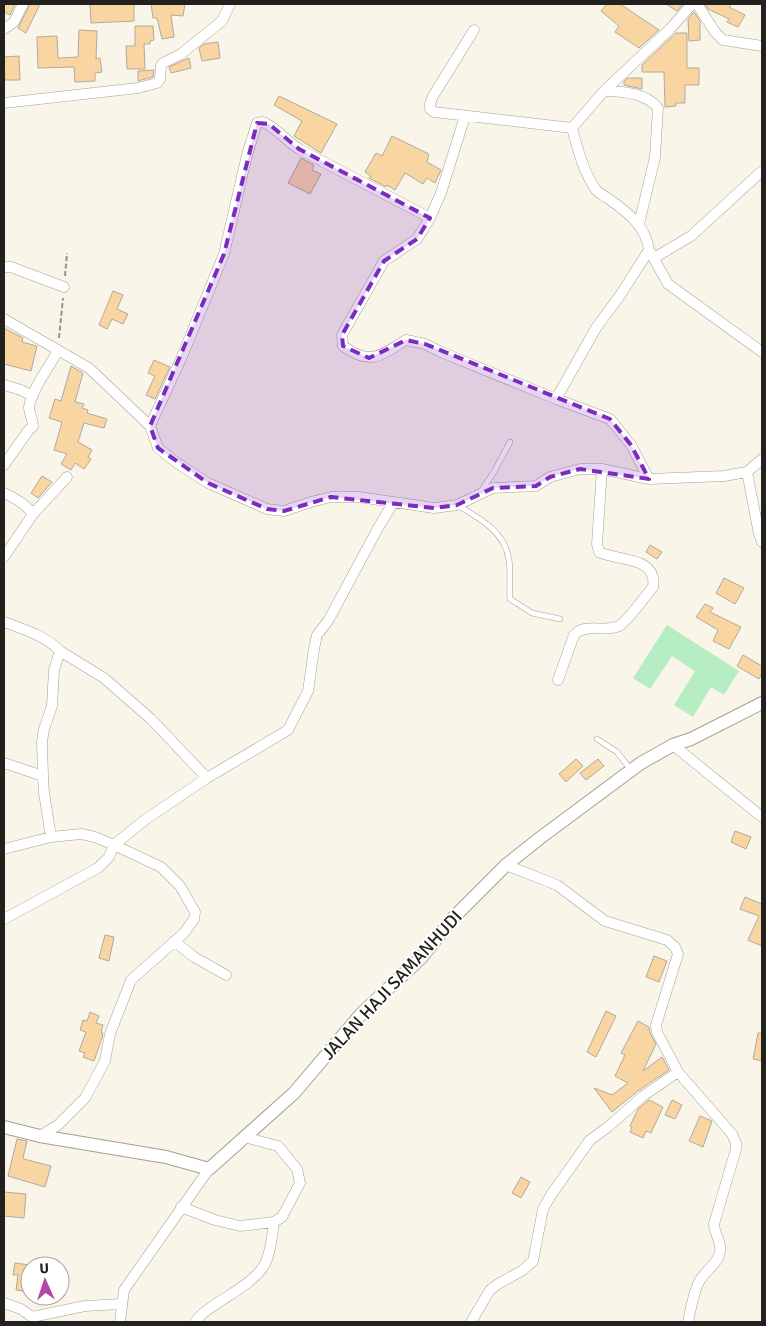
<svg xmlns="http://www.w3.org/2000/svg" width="766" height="1326" font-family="Signika,sans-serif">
	<rect width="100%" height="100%" fill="#f9f5e9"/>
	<path fill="#b7edc3" d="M667,625L739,671L724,695L711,687L693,717L674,705L695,671L672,656L650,689L633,678Z"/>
	<path fill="#f9d5a2" stroke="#b1a99f" d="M4,4H15L10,15L4,12Z
		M30,4H40L26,33L18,28Z
		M90,4H134V21L91,23Z
		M151,4H185L183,16L171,15L174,37L162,39L157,18H153Z
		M607,4H620L659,30L639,48L615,32L619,26L601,11Z
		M666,4H683L677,11Z
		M705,4H731L729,7L745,15L738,27L727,22L729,19L708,9Z
		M694,12L700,21V40L689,41L688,19Z
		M135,26H153L154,40L150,41V44H144L145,69H127L126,46H135Z
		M79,30L97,31L96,59L100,58L102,72L95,73V81L75,82L74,67L38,68L37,37L57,36L58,58L78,57Z
		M676,33H687V68H699V85H685V103H676V106L665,107L664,72H642V65Z
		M218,42L220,58L202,61L199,48L204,44Z
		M19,56L20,80H5L4,57Z
		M189,58L191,68L171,73L169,67Z
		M154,70L153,77L138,81V71Z
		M628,78H642V89L624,85V81Z
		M279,96L337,124L321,153L294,136L302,121L274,105Z
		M392,136L429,154L427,162L441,170L435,183L427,178L423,184L405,173L395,190L387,185L386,187L369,178L371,176L365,172L376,153L382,156Z
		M301,158L314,165L312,170L321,174L310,194L288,183Z
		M113,291L123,295L117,309L128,314L123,324L112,319L107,329L99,325Z
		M4,328L23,338L22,342L37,346L31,371L4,364Z
		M154,360L170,367L155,399L146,395L155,376L148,373Z
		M71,366L83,373L75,402L84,404L82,408L88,410L87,413L107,419L104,428L84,423L78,442L92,450L88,457L91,459L84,469L75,463L71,470L61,464L67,454L54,450L62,422L49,418L55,399L61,401Z
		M42,476L52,482L38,498L31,493Z
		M650,545L662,552L657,559L646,552Z
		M724,578L744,588L735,604L716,593Z
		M705,604L713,608L710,612L741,627L729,649L713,641L718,630L696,617Z
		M743,655L762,666V673L759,679L737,666Z
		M576,759L583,766L566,782L559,774Z
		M598,759L604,766L586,780L580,773Z
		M735,831L751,837L746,849L731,842Z
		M745,897L762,904V946L748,940L759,916L740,909Z
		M105,935L114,937L109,961L99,958Z
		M654,956L667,961L659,982L646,977Z
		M606,1011L616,1016L596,1057L587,1052Z
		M90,1012L99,1016L96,1023L103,1025L101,1033H103L102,1038L94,1061L83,1057L85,1053L79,1051L86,1032L80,1030L83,1020L87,1021Z
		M638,1021L649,1027L650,1033L656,1044L643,1071L662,1057L669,1070L639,1090L612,1112L594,1088L612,1095L628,1083L615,1076L625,1055L621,1053Z
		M758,1033H762V1061L753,1059Z
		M649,1100L663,1107L651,1133L646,1131L643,1138L630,1132L632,1127L630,1126L638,1109Z
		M672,1100L682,1105L675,1119L665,1115Z
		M700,1116L712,1121L703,1147L689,1141Z
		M17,1139L27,1141L23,1158L24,1159L51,1166L45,1187L8,1176Z
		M521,1177L530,1182L521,1198L512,1193Z
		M4,1192L26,1194L24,1218L4,1216Z
		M15,1263L30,1265V1292L16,1290L18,1275H13Z"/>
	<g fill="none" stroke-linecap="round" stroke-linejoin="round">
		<defs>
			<path id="service" d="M481,491L494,472L510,442
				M457,505C479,518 505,531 509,560C511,572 509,586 510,599L532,613L560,619
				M597,739L617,752L631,770"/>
			<path id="minor" d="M697,4L715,32L723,40L762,46
				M4,29L14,22L23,4
				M474,30L433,96L430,104V109L434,112L572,128
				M604,91C623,91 646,93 658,108L655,157L639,224
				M4,103L138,88L157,83L160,79L161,66L163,63L181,54L222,21L230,4
				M465,116L441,193L430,218L417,239L384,261L342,335L343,346C371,366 380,356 406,340L425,344L441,352L556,399L596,328L621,294L649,250L668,284L762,352
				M572,128L604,91L670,29L692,4
				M572,128C578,150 583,171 596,190C600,194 605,196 609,199C627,212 646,226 649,250
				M654,258L691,236L762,171
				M4,267H11L64,287
				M4,319L89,368L150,426L158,448L177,463L208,483L267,509L284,511L311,502L331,497H359L434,508L457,505L493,488L536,486L550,477L580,469H602L649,479L724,476L747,472L762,459
				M4,385L21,390L33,396
				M556,399L610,419L631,445L649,479
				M150,426L181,359L224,254L247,155L257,123L263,122C276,127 286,141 299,149L430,218
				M4,465L28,431L33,426C33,420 29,413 29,407C32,389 49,367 58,351
				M747,472L759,534L762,542
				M4,493C15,498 26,504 33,514L4,557
				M33,514L67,477
				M4,622C23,629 46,636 60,651L54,670L52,706L44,729L42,742L43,776
				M60,651L104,678L151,719L207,778
				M558,680L574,635C586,622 605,633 619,626C627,622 646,595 653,587C658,556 617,561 599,552L597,544L602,469
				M673,745L762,817
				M4,763L43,776L44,793L51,837
				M4,849L51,837L81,834L95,837L114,845L161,867L180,886L195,912L194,919L184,933L131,980L110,1034L105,1061L85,1098L58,1125L40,1136
				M506,865L557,885L605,921L667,940L675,947L678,954L656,1025L657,1032L678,1072L732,1134L736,1143V1149L714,1224C714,1233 722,1242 720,1251C719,1263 706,1270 700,1280C693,1292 691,1309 688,1322
				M4,919L98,868L109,857L114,845L146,819L207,778L288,730L308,691L314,649L317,635L328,621L377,530L393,503
				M174,941L194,957L226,975
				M181,1207L215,1220L240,1226L274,1222L282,1217L300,1183L297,1169L278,1146L244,1137
				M4,1303L21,1309L32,1317L85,1306L122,1304
				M120,1322L124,1290L209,1169
				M195,1322C201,1313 210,1308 219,1302C234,1292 256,1280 265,1264C271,1252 272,1236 274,1222
				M471,1322L490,1290L498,1284L523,1270L533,1261L543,1209L551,1195L590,1140L608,1127L643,1096L678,1072"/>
			<path id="tertiary" d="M4,1127L40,1136L166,1157L209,1169L294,1093L362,1013L421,958L453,918L506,865L540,838L641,763L673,745L691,739L762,703"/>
		</defs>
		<use href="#service" stroke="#a4a095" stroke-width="6"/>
		<use href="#minor" stroke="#a4a095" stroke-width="11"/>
		<use href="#tertiary" stroke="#a4a095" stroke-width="14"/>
		<path stroke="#96948b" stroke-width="2" stroke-dasharray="5 2.5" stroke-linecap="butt" d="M65,276L67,253
			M59,338L63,298"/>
		<use href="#service" stroke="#fff" stroke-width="5"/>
		<use href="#minor" stroke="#fff" stroke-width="10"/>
		<use href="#tertiary" stroke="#fff" stroke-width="12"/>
	</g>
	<path fill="#7b2cbf" fill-opacity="0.2" stroke="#7b2cbf" stroke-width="4" stroke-dasharray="10 6" stroke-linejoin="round" d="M257,123L269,124L299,149L430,218L417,239L384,261L342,335L343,346L369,358L406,340L425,344L610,419L631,445L649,479L580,469L550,477L536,486L493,488L457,505L434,508L331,497L284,511L267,509L208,483L158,448L150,426L224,254Z"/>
	<g text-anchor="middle" stroke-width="4" stroke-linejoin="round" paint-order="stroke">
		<g font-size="18" fill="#22211d" stroke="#fff">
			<text transform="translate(392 985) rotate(-47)" y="6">JALAN HAJI SAMANHUDI</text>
		</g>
	</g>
	<rect width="766" height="1326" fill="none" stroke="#22211d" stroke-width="10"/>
	<g transform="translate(45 1281) rotate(357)"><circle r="24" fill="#ffffff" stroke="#a7a6a5"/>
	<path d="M0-4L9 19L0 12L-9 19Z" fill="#b447a7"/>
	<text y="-8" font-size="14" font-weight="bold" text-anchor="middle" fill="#22211d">U</text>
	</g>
</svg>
